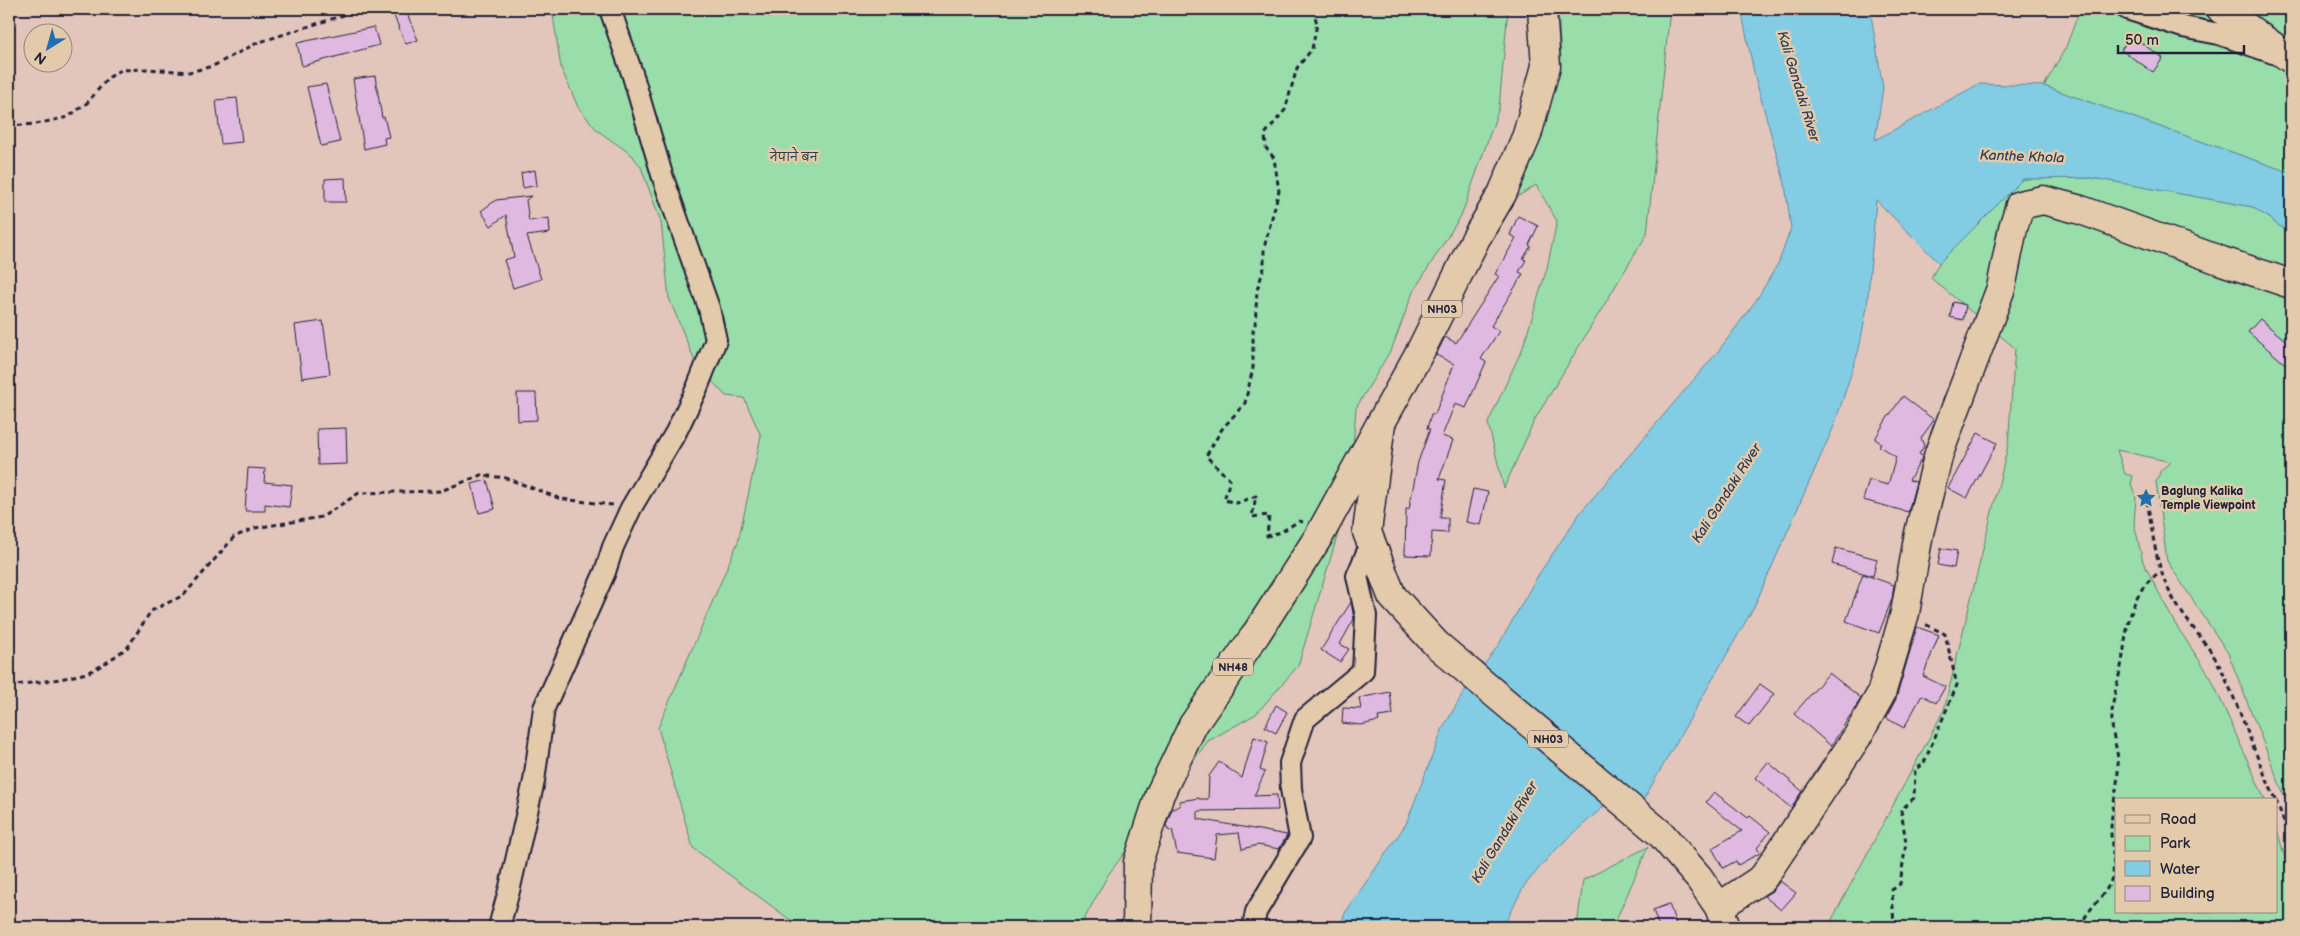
<svg xmlns="http://www.w3.org/2000/svg" width="2300" height="936" font-family="'Balsamiq Sans','Playpen Sans Deva',sans-serif">
	<rect width="100%" height="100%" fill="#e2c5bb"/>
	<filter id="ink" filterUnits="userSpaceOnUse"><feTurbulence type="fractalNoise" baseFrequency=".02" numOctaves="2"/><feDisplacementMap in="SourceGraphic" scale="10" xChannelSelector="R" yChannelSelector="G"/><feConvolveMatrix kernelMatrix="1 2 1 2 8 2 1 2 1" color-interpolation-filters="sRGB"/></filter>
	<g filter="url(#ink)">
		<path fill="#99deaa" stroke="#5e8072" d="M544,9H1508L1499,108L1462,214L1413,292L1392,348L1356,408L1349,497L1298,666L1256,714L1208,741L1108,875L1081,925L1078,927H800L693,848L658,728L738,542L761,436L744,398L726,396L696,364L669,298L661,222L641,167L632,155L597,130L578,107L561,68L553,15Z
			M1558,9H1670L1647,234L1535,419L1504,488L1488,423L1523,347L1547,268L1557,221L1536,185L1507,203L1540,142L1561,58Z
			M2080,9H2291V173L2044,86L2066,47Z
			M2093,178L2253,207L2291,234V813L2228,653L2167,561L2156,482L2161,470L2171,462L2117,450L2125,474L2133,476L2131,484L2136,497L2134,523L2143,562L2174,622L2211,678L2265,800H2116V912H2276V826L2291,880V927H1828L1944,710L2008,446L2015,348L1931,278L1939,263L2023,179Z
			M1648,847L1613,927H1577L1583,880Z"/>
		<path fill="#83cde4" stroke="#5c89a0" d="M1741,9H1870L1883,88L1875,140L1979,84L2044,86L2291,173V234L2253,207L2093,178L2023,179L1939,263L1876,200L1867,307L1859,349L1834,426L1754,607L1642,802L1625,787L1553,852L1524,886L1503,927H1340L1345,913L1406,824L1443,728L1464,692L1498,646L1537,577L1580,513L1720,349L1757,299L1779,262L1791,228L1785,184L1755,77Z"/>
		<path fill="#e0b9e1" stroke="#22223b" d="M391,9H405L418,40L406,44Z
			M374,27L379,45L302,66L297,43Z
			M2131,36L2163,58L2153,72L2121,50Z
			M375,76L382,118L384,117L389,137L384,138L385,144L364,149L353,79Z
			M326,84L340,142L321,146L307,87Z
			M237,98L242,142L221,144L216,100Z
			M535,170L537,185L523,188L521,173Z
			M345,178L346,202H325V179Z
			M531,196L526,200L529,221L549,218L550,233L527,236L541,279L513,288L504,260L514,257L506,215L491,226L481,211L496,200Z
			M1518,216L1538,226L1529,245L1531,246L1523,259L1526,260L1519,272L1523,274L1491,326L1499,331L1481,359L1486,362L1466,408L1455,404L1442,436L1453,440L1439,479L1446,480L1440,518H1448V533L1432,532L1431,556L1405,555L1406,509H1409L1418,462L1430,429H1427L1431,414H1435L1454,364L1436,355L1445,337L1456,343L1499,276L1495,274L1516,238L1510,235Z
			M1953,302L1966,305L1963,320L1950,317Z
			M2260,319L2291,345V369L2248,332Z
			M323,321L330,374L302,378L295,325Z
			M517,393H536L537,420L518,421Z
			M1903,396L1934,420L1921,438L1924,446L1919,454L1922,456L1921,460L1909,480L1916,482L1908,512L1863,500L1869,480L1888,485L1896,457L1879,446L1881,443L1875,439L1886,420Z
			M346,428L347,464L318,465L317,429Z
			M1978,433L1997,443L1967,498L1948,488Z
			M248,468L265,469L264,482L292,485L289,507L265,504V511H245Z
			M487,480L495,509L479,513L472,484Z
			M1473,489L1488,492L1481,525L1466,522Z
			M1836,548L1877,559L1873,576L1832,564Z
			M1941,548L1957,551L1954,568L1938,565Z
			M1863,574L1894,585L1892,599L1879,633L1846,621Z
			M1351,602L1354,619L1340,644L1349,649L1340,662L1321,650Z
			M1917,627L1939,635L1923,676L1945,687L1936,703L1922,695L1904,728L1886,718L1896,699Z
			M1829,673L1861,698L1831,746L1794,714Z
			M1760,684L1774,694L1749,726L1736,717Z
			M1390,692L1393,715L1378,717L1379,721L1361,725L1342,723L1343,708L1361,709L1359,698Z
			M1276,705L1287,712L1276,733L1265,727Z
			M1254,737L1268,742L1260,770L1265,772L1254,796L1277,795L1278,810L1198,811V819L1287,835L1279,849L1258,845L1242,849L1239,833L1217,835L1214,858L1177,853L1172,829L1169,831L1166,825L1172,809L1180,806V801L1199,798V799H1208L1209,776L1219,762L1242,778Z
			M1768,762L1802,791L1791,808L1755,778Z
			M1714,792L1748,818L1750,816L1770,832L1757,848L1760,853L1738,865L1736,861L1723,868L1712,848L1742,831L1706,802Z
			M1780,881L1796,893L1781,910L1764,896L1772,891Z
			M1669,904L1677,927H1659L1653,910Z"/>
		<g fill="none" stroke-linecap="round" stroke-linejoin="round">
			<defs>
				<path id="minor" d="M2127,9L2183,27L2219,34L2273,53
					M499,927L510,887L534,781L544,708L605,572L613,547L631,508L676,432L697,388L716,340L709,308L663,178L633,76L610,9
					M1253,927L1256,912L1300,838L1291,789L1290,763L1305,719L1363,671L1366,616L1357,576L1371,543"/>
				<path id="secondary" d="M2221,9L2291,59
					M1719,907L1763,878L1857,737L1881,694L1905,613L1919,533L1939,453L2001,288L2013,228L2020,205L2043,200L2081,210L2222,261L2291,284"/>
				<path id="primary" d="M1381,423L1367,532L1392,596L1436,644L1661,834L1699,878L1719,907L1726,927"/>
				<path id="trunk" d="M1137,927L1138,862L1160,794L1193,725L1256,634L1319,536L1422,348L1476,238L1502,194L1527,135L1546,66L1542,9"/>
			</defs>
			<use href="#minor" stroke="#22223b" stroke-width="24"/>
			<use href="#secondary" stroke="#22223b" stroke-width="31"/>
			<use href="#primary" stroke="#22223b" stroke-width="31"/>
			<use href="#trunk" stroke="#22223b" stroke-width="31"/>
			<path stroke="#22223b" stroke-width="3" stroke-dasharray="5 4" stroke-linecap="butt" d="M9,126L36,124L68,117L87,103L108,78L121,70L147,69L189,72L213,66L257,43L363,9
				M2147,501C2153,534 2156,570 2174,600C2188,625 2211,646 2223,673C2242,714 2256,758 2276,800
				M1303,522L1299,521L1281,532L1267,536L1269,515L1252,517L1256,496L1237,503L1224,500L1230,480L1206,456L1222,429L1245,403L1253,368V331L1255,327L1257,290L1264,268V248L1279,191L1274,158L1266,148L1265,134L1285,110L1297,68L1312,49L1317,24L1313,9
				M9,686L60,679L87,673L103,665L128,647L151,611L184,595L234,537L255,528L322,517L359,493L441,491L481,475L506,478L561,499L613,505
				M2276,800L2291,840
				M1894,927L1892,890L1900,884L1906,843L1901,810L1914,798L1915,769L1923,765L1957,685L1945,634L1923,623
				M2081,927C2087,906 2109,896 2113,873C2115,859 2111,845 2111,831C2111,808 2119,786 2118,763C2118,749 2112,736 2112,722C2111,701 2118,683 2122,662C2127,631 2129,589 2161,572"/>
			<use href="#minor" stroke="#e3caab" stroke-width="20"/>
			<use href="#secondary" stroke="#e3caab" stroke-width="28"/>
			<use href="#primary" stroke="#e3caab" stroke-width="28"/>
			<use href="#trunk" stroke="#e3caab" stroke-width="28"/>
		</g>
	</g>
	<defs>
		<symbol id="sight-bare" viewBox="-9 -9 18 18"><path d="M0-6L1.8-2.2L6-1.7L2.9 1.2L3.7 5.4L0 3.3L-3.7 5.4L-2.9 1.2L-6-1.7L-1.8-2.2Z" fill="#1f6fb2" stroke="#e3caab" stroke-width="2.5" paint-order="stroke"/></symbol>
	</defs>
	<g fill-rule="evenodd">
		<use href="#sight-bare" x="2132" y="484" width="28" height="28"/>
	</g>
	<g text-anchor="middle" stroke-width="5" stroke-linejoin="round" paint-order="stroke">
		<g fill="#e3caab" stroke="#5c545d" stroke-width="1">
			<rect x="1422" y="300.5" width="40" height="17" rx="4"/>
			<rect x="1213" y="658.5" width="40" height="17" rx="4"/>
			<rect x="1528" y="730.5" width="40" height="17" rx="4"/>
		</g>
		<g font-size="11" font-weight="bold" fill="#22223b">
			<text x="1442" y="313">NH03</text>
			<text x="1233" y="671">NH48</text>
			<text x="1548" y="743">NH03</text>
		</g>
		<g font-size="12" fill="#343e4c" stroke="#e3caab">
			<text x="794" y="161">नेपाने बन</text>
		</g>
		<g font-size="12" font-weight="bold" fill="#22223b" stroke="#e3caab" text-anchor="start">
			<text x="2161" y="495">Baglung Kalika<tspan x="2161" dy="14">Temple Viewpoint</tspan></text>
		</g>
		<g font-size="14" font-style="italic" fill="#313c54" stroke="#e3caab">
			<text transform="translate(1799 86) rotate(73)" y="5">Kali Gandaki River</text>
			<text transform="translate(2022 156) rotate(2)" y="5">Kanthe Khola</text>
			<text transform="translate(1726 493) rotate(-57)" y="5">Kali Gandaki River</text>
			<text transform="translate(1504 832) rotate(-59)" y="5">Kali Gandaki River</text>
		</g>
	</g>
	<rect width="2300" height="936" fill="none" stroke="#e3caab" stroke-width="30"/>
	<rect x="15" y="15" width="2270" height="906" fill="none" stroke="#22223b" stroke-width="2" filter="url(#ink)"/>
	<rect x="2115" y="798" width="162" height="115" fill="#e3caab" stroke="#96877e"/>
	<rect x="2125" y="815" width="25" height="8" fill="#e3caab" stroke="#96877e"/>
	<text x="2160" y="824" font-size="15" fill="#22223b">Road</text>
	<rect x="2125" y="836" width="25" height="15" fill="#99deaa" stroke="#96877e"/>
	<text x="2160" y="848" font-size="15" fill="#22223b">Park</text>
	<rect x="2125" y="861" width="25" height="15" fill="#83cde4" stroke="#96877e"/>
	<text x="2160" y="874" font-size="15" fill="#22223b">Water</text>
	<rect x="2125" y="886" width="25" height="15" fill="#e0b9e1" stroke="#96877e"/>
	<text x="2160" y="898" font-size="15" fill="#22223b">Building</text>
	<g transform="translate(48 48) rotate(217)"><circle r="24" fill="#e3caab" stroke="#96877e"/>
	<path d="M0-4L9 19L0 12L-9 19Z" fill="#1f6fb2"/>
	<text y="-8" font-size="14" font-weight="bold" text-anchor="middle" fill="#22223b">N</text>
	</g>
	<path d="M2118 45v8h126v-8" fill="none" stroke="#22223b" stroke-width="2.5"/>
	<text x="2125" y="45" font-size="15" fill="#22223b" stroke="#e3caab" stroke-width="4" paint-order="stroke">50 m</text>
</svg>
